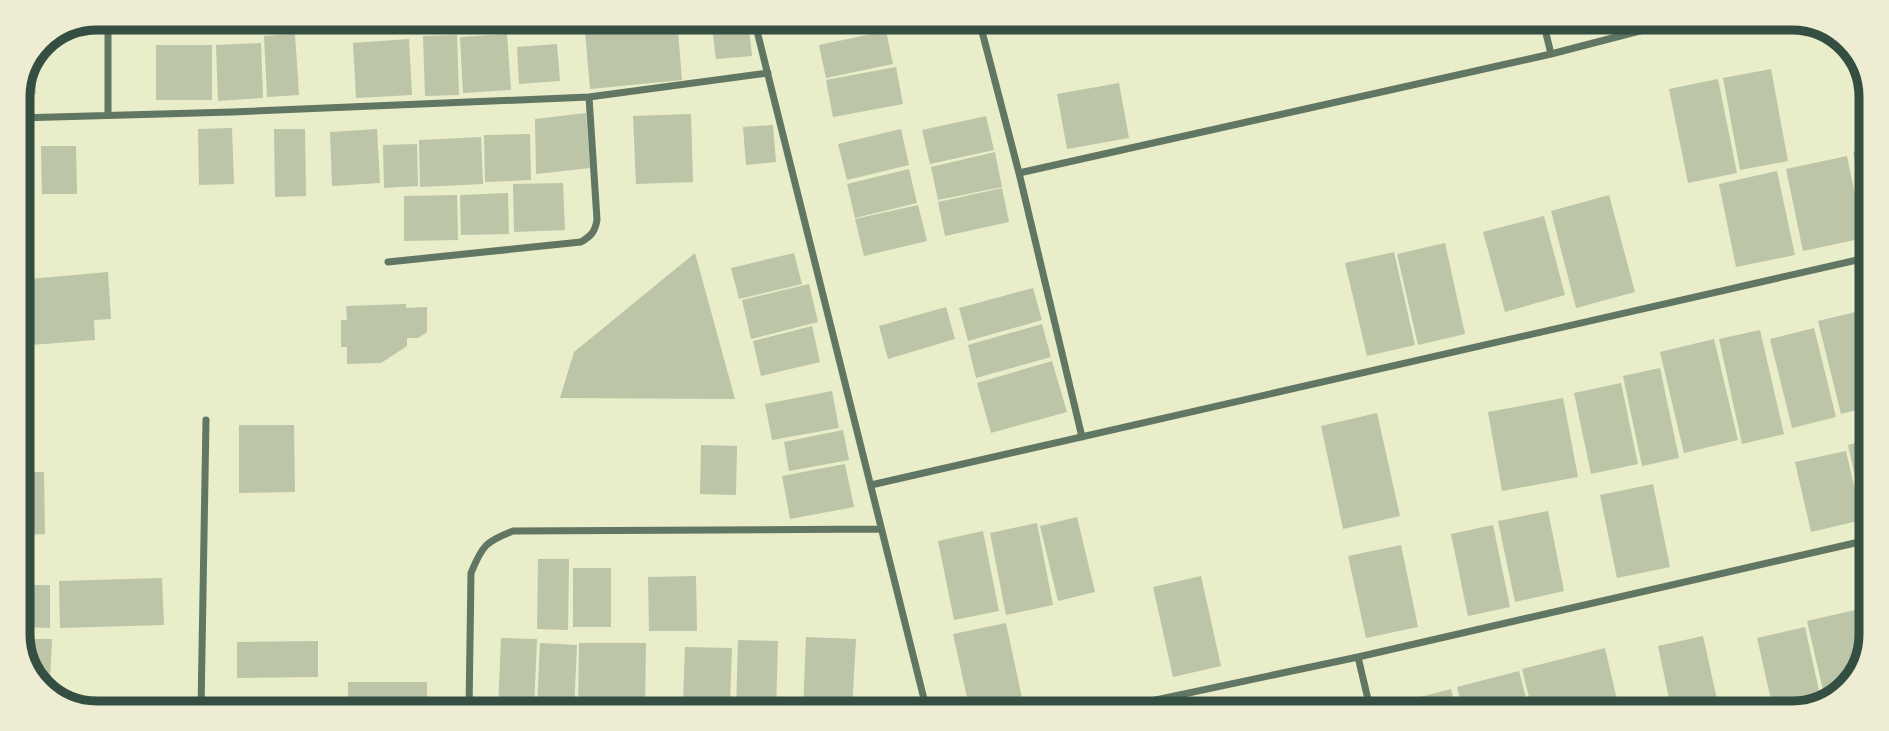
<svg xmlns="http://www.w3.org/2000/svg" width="1889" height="731" font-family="Karla,sans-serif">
	<rect width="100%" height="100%" fill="#e9edc9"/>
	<path fill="#bcc5a7" d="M459,18L512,19V22L459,26Z
		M584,19H624L625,24L677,19L682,80L590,89Z
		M711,19H748L752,56L716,59Z
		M886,31L893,64L826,78L819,45Z
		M295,34L299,95L267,97L264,36Z
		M507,34L511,90L463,93L460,37Z
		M457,35L459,95L425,96L423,36Z
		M409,39L412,95L356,98L353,43Z
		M261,43L263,98L218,101L216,45Z
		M557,44L560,81L519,84L517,47Z
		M156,45H212V100H156Z
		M31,62H36V94H18Z
		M896,67L903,104L833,117L826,80Z
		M1771,69L1788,161L1740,170L1723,78Z
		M1718,79L1737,173L1688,183L1669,89Z
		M1119,83L1129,138L1067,149L1057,94Z
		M586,113L590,168L536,174L535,119Z
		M691,114L693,182L636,184L633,116Z
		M986,116L994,150L930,164L922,130Z
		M773,125L776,162L746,165L743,127Z
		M232,128L234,184L199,185L198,129Z
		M274,129H305L306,196L275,197Z
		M377,129L380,183L332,186L330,132Z
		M901,129L909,165L847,180L838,144Z
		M530,134L531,180L485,182L484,135Z
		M481,137L483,184L420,187L419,140Z
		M417,144L418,186L384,188L383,145Z
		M41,146H76L77,194H42Z
		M1871,148L1870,229L1869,230L1853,152Z
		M995,152L1002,187L938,200L931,167Z
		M1847,156L1864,238L1803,251L1786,169Z
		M909,169L917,203L855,218L847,184Z
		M1777,171L1795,255L1736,267L1719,184Z
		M563,183L565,230L514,232L513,184Z
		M1002,188L1009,222L945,236L938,202Z
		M508,193L509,234L461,235L460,195Z
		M457,195L458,240L404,241V196Z
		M1609,195L1635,292L1576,308L1551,211Z
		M918,205L927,241L864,256L855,219Z
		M1544,216L1565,295L1505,312L1483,232Z
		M1445,243L1465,334L1418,345L1397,254Z
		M1394,252L1415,345L1367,356L1345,263Z
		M695,253L735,399L560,398L574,352Z
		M794,253L802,284L739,299L731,268Z
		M108,272L111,319L94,320L95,340L18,346V280Z
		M809,284L818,322L751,339L742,300Z
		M1033,288L1042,320L968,341L959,308Z
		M406,304V308L427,307V332L418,338H407V346L381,363L347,364V347H341V320H347L346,306Z
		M946,307L955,339L888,359L879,326Z
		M1864,310L1870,333L1869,407L1841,414L1818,321Z
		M1042,324L1051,357L976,378L968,345Z
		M812,326L820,362L761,376L753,341Z
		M1814,328L1836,417L1792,428L1770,339Z
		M1760,330L1784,434L1742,444L1719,339Z
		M1714,339L1738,440L1684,453L1660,352Z
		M1052,361L1067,412L991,433L977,383Z
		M1660,368L1679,458L1642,466L1623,376Z
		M1621,383L1638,464L1591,474L1574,393Z
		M832,391L839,428L772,440L765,404Z
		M1563,398L1578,477L1502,491L1488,412Z
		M1377,413L1400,516L1343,529L1321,426Z
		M239,425H294L295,492L239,493Z
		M843,430L849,460L789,471L784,442Z
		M1869,440L1868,522H1865L1848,445Z
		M701,445L737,446L736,495L700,494Z
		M1846,451L1862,520L1811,532L1795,462Z
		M845,464L854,507L790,519L782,476Z
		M18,472H44L45,534L18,535Z
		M1653,484L1670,567L1617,578L1600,495Z
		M1548,511L1564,591L1515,602L1498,521Z
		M1077,517L1095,592L1058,601L1040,526Z
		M1037,523L1053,605L1006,615L990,533Z
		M1493,525L1510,607L1468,616L1451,534Z
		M983,531L999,611L954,620L938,541Z
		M1401,545L1418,627L1366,638L1348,556Z
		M538,559H569L568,630L537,629Z
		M573,568H611V627H573Z
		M696,576L697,631H649L648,577Z
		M1201,576L1221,666L1173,677L1153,587Z
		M162,578L164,625L60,628L59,581Z
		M18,585H50V628L18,627Z
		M1855,610L1866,661L1837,700L1826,703L1807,621Z
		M1006,623L1025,712L970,711L953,634Z
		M1805,627L1822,704L1793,713H1774L1757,638Z
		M1703,636L1720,713H1672L1658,646Z
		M806,637L856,639L852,711H803Z
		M501,638L537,639L534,710H498Z
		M18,639H52L50,680H33Z
		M738,640L778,641L776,711H736Z
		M318,641V677L237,678V642Z
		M540,643L577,645L574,710L537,708Z
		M579,643H646L645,711L578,710Z
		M685,647L732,648L730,705L683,703Z
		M1605,648L1620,713H1533L1522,669Z
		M1519,671L1530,713H1464L1457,687Z
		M348,682H427V710H348Z
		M1451,689L1457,713H1404L1401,702Z"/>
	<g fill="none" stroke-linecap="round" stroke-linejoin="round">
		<path stroke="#617663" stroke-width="7" d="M754,19L927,711
			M979,20L1019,173L1082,437
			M1543,21L1551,54
			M108,114V18
			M18,118L232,112L589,97L768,73
			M1019,173L1551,54L1678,21
			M388,262L581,242C591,236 595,232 597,220L589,97
			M871,485L1870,257
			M1358,657L1371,712
			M201,709L206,420
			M469,710L471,573C482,546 486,541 513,531L881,529
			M1099,712L1358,657L1868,540"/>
	</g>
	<path d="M0 0H1889V731H0ZM97 30H1792A67 67 0 0 1 1859 97V634A67 67 0 0 1 1792 701H97A67 67 0 0 1 30 634V97A67 67 0 0 1 97 30Z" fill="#eeecd3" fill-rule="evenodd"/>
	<path fill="none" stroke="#344e41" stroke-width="9" d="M97 30H1792A67 67 0 0 1 1859 97V634A67 67 0 0 1 1792 701H97A67 67 0 0 1 30 634V97A67 67 0 0 1 97 30Z"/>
</svg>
